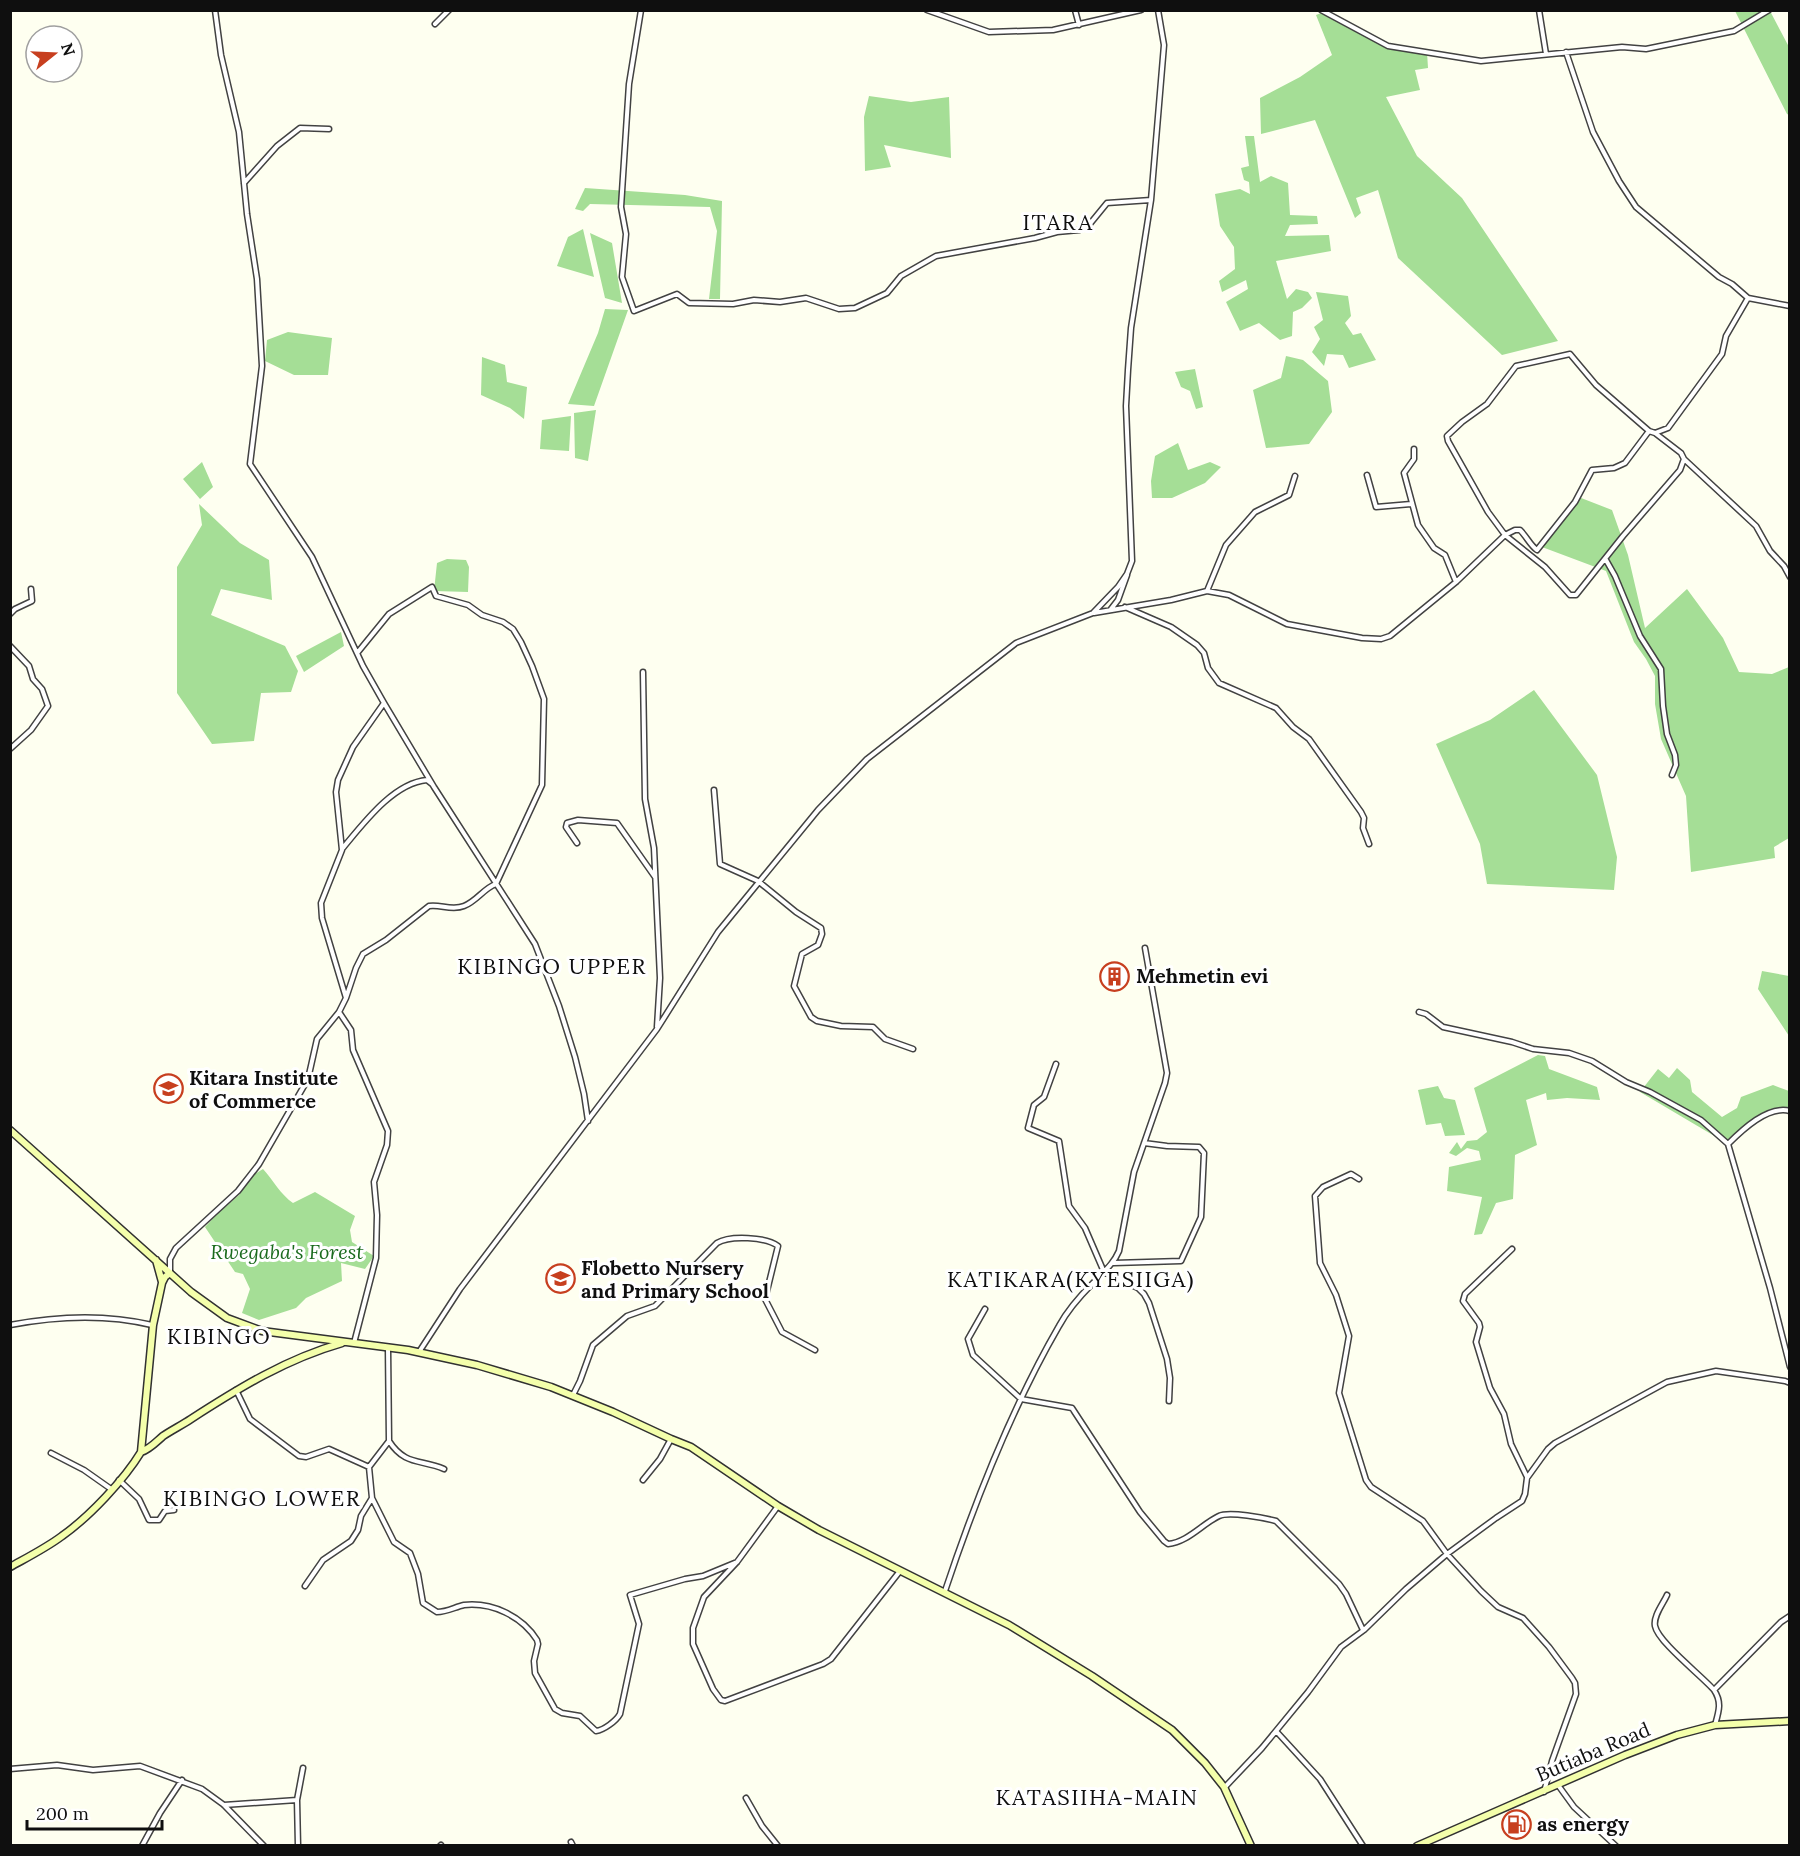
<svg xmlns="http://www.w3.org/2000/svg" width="1800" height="1856" font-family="Lora,serif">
	<rect width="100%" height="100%" fill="#fefff0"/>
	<path fill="#a5de96" d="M1735,11H1770L1789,47V115L1787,114Z
		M1324,12L1386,45L1427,52L1428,68L1415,70L1420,90L1386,97L1417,156L1462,198L1558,341L1502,355L1398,258L1378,190L1356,198L1361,213L1355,218L1315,120L1261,134L1260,98L1300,77L1332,55L1316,15Z
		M869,96L911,102L949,97L951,158L884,145L891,167L865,171L864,117Z
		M1245,136H1254L1260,182L1271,176L1288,183L1290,215L1317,216L1318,224L1290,225L1285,236L1329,235L1331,251L1276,261L1287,299L1296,289L1308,292L1312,298L1302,308L1293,312L1292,336L1280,340L1259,323L1240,331L1226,302L1248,289L1246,280L1222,292L1219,281L1235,269L1234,247L1220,226L1215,194L1240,189L1250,194L1249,182L1244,180L1241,168L1249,166Z
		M585,188L685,195L722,201L720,299H709L717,231L710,207L590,204L583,211L575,209Z
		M583,229L594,277L557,266L568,237Z
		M590,233L612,243L622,303L605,298Z
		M1316,292L1348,296L1351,316L1345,323L1353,335L1361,333L1376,360L1349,368L1343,355L1327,354L1324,366L1312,352L1320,339L1314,327L1323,320Z
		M605,309L628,310L594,406L568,404L598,333Z
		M288,332L332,338L328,375H294L265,361L267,340Z
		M1286,356L1303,360L1328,381L1332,412L1309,444L1266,448L1253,390L1281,378Z
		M482,357L505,365L507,382L527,387L524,419L510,408L481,395Z
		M1195,369L1203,407L1196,409L1190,391L1181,387L1175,372Z
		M596,410L588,461L575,458L574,413Z
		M571,416L569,451L540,449L542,420Z
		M1178,443L1188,470L1210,462L1221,467L1205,483L1172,498H1152L1151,481L1155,456Z
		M202,462L213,487L200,499L183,479Z
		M1576,496L1612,510L1628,555L1645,628L1687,589L1723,638L1739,672L1772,674L1789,667V838L1774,847L1775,858L1691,872L1686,796L1661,739L1655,704V676L1646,659L1634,642L1606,571L1542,547Z
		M199,504L240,543L269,560L272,600L221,589L211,615L285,646L298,671L291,692L261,693L254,741L212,744L177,693V567L202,525Z
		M447,559L466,560L469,567L468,592L434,591L437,563Z
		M341,632L344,646L304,672L296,656Z
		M1534,690L1597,775L1617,857L1614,890L1487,884L1480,844L1436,744L1490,720Z
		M1762,971L1789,976V1036L1758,989Z
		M1538,1055L1545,1056L1549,1069L1597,1087L1600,1100L1567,1098L1547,1100L1546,1093L1526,1100L1537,1145L1515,1155L1513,1199L1496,1203L1482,1234L1474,1235L1482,1197L1447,1191L1449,1167L1481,1160L1479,1151L1467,1148L1456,1156L1449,1153L1457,1142L1461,1149L1467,1141L1477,1140L1487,1132L1474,1088Z
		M1677,1068L1690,1080L1692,1092L1722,1117L1737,1108L1741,1097L1773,1085L1789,1091V1112C1764,1109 1746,1128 1728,1144L1640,1092L1658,1069L1669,1078Z
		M1438,1086L1444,1098L1455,1100L1465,1135L1445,1136L1441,1123L1426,1125L1418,1090Z
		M263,1169C273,1180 281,1195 293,1203L315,1192L355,1216L350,1230L352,1242L374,1256L365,1269L341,1263L342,1281L306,1298L296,1308L259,1320L242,1313L250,1289L243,1274L235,1272L205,1227L217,1214L239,1195L250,1177Z"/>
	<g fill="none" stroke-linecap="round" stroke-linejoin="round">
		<defs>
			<path id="street" d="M215,10L221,55L239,132L247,214L257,279L262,366L250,464L312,557L363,666L384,703L434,787L535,944L559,1006L575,1057L584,1094L588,1121
				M641,10L629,84L621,207L626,234L622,277L634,311L677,294L689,303L733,304L754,300L780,302L806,298L839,309L855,308L887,293L901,276L936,256L1035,238L1057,232L1079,230L1089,225L1107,203L1151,200
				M927,10L989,32L1053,30L1141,10
				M1075,10L1079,25
				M1321,10L1388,46L1481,61L1622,47L1646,49L1734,31L1769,10
				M1539,10L1546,54
				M435,24L449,10
				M1566,52L1593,132L1619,181L1636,207L1719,277L1732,284L1748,298L1790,306
				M244,183L277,146L300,128L329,129
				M1649,431L1625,463L1614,468L1592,470L1575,502L1537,550C1530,545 1527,537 1520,530H1515L1505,535L1545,567L1570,595H1576L1623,536L1680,470L1684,459L1681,453L1655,433
				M1414,449V459L1404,473L1418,525L1434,548L1445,555L1456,582
				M1684,459L1756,526L1770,551L1784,566L1790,577
				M1367,475L1376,507L1411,504
				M1606,560L1615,576L1640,636L1661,669L1663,706L1667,734L1675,755L1676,765L1672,775
				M1207,591L1226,545L1255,512L1289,495L1295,476
				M1125,607L1171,627L1197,645L1204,653L1208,668L1219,683L1276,708L1293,727L1309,739L1361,812L1364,818L1363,828L1369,844
				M1111,609L1118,600L1127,575
				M1094,613L1171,600L1207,591L1229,595L1287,624L1362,638L1381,639L1390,636L1456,582L1505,535L1488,512L1448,441L1447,436L1462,422L1487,404L1516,366L1570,354L1596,385L1649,431L1655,433L1668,428L1722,354L1726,336L1748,298
				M10,614L15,609L32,601L31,589
				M10,646L29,666L33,679L42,689L48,706L31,730L10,749
				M643,672L645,799L654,848L660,978L657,1027
				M714,790L720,864L758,881L796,912L821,928L822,934L818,945L802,954L794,986L811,1017L817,1021L841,1026L873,1027L885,1039L913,1049
				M577,843L566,827L567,823L578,820L617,823L655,877
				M342,849C363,824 393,783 427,780L432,784
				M346,998L356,968L363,954L386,940L429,906C440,904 452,911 464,906C477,901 484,888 496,884L542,785L544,699L532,666L521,642L513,629L503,622L482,615L468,605L436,596L432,587L389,614L358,652
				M339,1012L351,1030L353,1050L388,1131L387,1145L374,1182L377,1215L376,1258L354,1343
				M1419,1012L1426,1014L1443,1027L1512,1042L1533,1049L1569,1053L1592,1061L1626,1082L1650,1092L1701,1120L1728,1144L1770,1288L1790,1367
				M1056,1064L1044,1097L1034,1105L1028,1128L1059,1141L1069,1206L1085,1228L1104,1272L1138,1288L1144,1294L1149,1303L1167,1359L1170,1378L1169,1401
				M1728,1144C1742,1130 1768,1105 1790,1111
				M1359,1179L1351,1174L1323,1187L1315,1196L1320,1263L1336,1295L1349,1336L1339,1393L1366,1480L1371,1487L1423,1521L1447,1554L1481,1591L1498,1607L1523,1618L1549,1647L1572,1678L1575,1683L1576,1694L1552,1761L1544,1792
				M1512,1249L1465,1294L1463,1301L1479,1323L1480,1327L1476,1342L1490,1388L1504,1414L1511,1444L1527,1477
				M1114,1263L1181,1261L1201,1217L1204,1153L1199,1147L1167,1146L1144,1143
				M170,1272V1259L176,1248L238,1191L259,1164L308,1079L317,1039L339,1012L346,998L322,918L321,903L342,850L336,792L338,780L353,747L384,703
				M985,1309L968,1339L973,1355L1021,1399L1072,1408L1140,1512L1164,1541L1168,1544C1188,1542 1202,1524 1219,1516C1229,1511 1265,1518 1276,1521L1339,1584L1346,1594L1363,1630
				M10,1325C57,1316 106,1314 152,1325
				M388,1348L389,1441C405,1466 421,1459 444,1469
				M419,1352L460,1289L657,1029L718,932L818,810L867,759L1016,643L1093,613L1118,587L1127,574L1132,561L1126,406L1128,370L1131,328L1151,200L1164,45L1158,10
				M236,1390L250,1419L299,1456L306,1457L329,1449L369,1467
				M573,1395L580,1381L593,1345L627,1316L655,1306L717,1243C730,1235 766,1237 778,1246L765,1299L782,1332L815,1350
				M389,1441L369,1467L372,1498L394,1542L410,1553L418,1574L423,1603L437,1612C447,1612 455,1607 464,1605C492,1602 522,1616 537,1640L538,1644L534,1661L535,1673L555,1709L562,1713L580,1716L596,1731C604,1730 616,1721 620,1714L639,1624L630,1595L685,1579L703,1576L737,1562
				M51,1453L84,1470L111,1489
				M119,1480L139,1499L149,1520H159L165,1511L174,1510
				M643,1480L660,1459L671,1439
				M778,1506L737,1562L704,1597L693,1628V1644L713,1689L721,1700L725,1701L823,1664L831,1659L900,1571
				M305,1586L323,1560L351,1541L358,1530L361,1516L372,1498
				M945,1591C975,1501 1011,1409 1059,1326C1067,1311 1081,1295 1093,1283C1103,1272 1113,1265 1119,1251L1134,1172L1165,1083L1167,1073L1145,948
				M1667,1595C1663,1604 1653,1616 1655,1626C1658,1642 1702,1676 1714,1690
				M1715,1725C1719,1711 1722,1702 1714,1690L1781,1622L1790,1616
				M1276,1731L1320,1779L1363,1846
				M10,1769L57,1765L93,1770L140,1766L202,1789L224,1805L264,1846
				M1558,1785L1574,1807L1616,1846
				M1225,1787L1262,1748L1308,1692L1341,1647L1364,1630L1406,1589L1447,1554L1496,1518L1522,1501L1525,1494L1527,1478L1548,1449L1555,1443L1667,1382L1716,1371L1785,1381L1790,1383
				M746,1798L762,1826L778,1846
				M224,1805L297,1800
				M571,1842L573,1846
				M142,1846L160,1813L182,1780
				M298,1846L297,1800L303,1768
				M440,1846L441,1845"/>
			<path id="secondary" d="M10,1130L191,1292L227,1318L262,1331L408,1350L477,1365L551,1387L613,1412L671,1439L691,1447L778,1506L819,1530L1009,1625L1092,1676L1172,1730L1205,1763L1224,1787L1251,1846
				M156,1260L162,1282
				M141,1452C150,1449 156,1442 163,1436C172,1430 182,1425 191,1419C239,1388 286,1359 342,1343
				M10,1567C28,1557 46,1548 62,1536C89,1517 124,1480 141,1452L153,1325L162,1283L165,1277L170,1273
				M1417,1846L1625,1755L1677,1735L1715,1725L1790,1721"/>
		</defs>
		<use href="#street" stroke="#424242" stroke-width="7"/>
		<use href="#secondary" stroke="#313131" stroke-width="9"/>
		<use href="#street" stroke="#fff" stroke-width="4"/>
		<use href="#secondary" stroke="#f4ffab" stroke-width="6"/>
	</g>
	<defs>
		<symbol id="building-ring" viewBox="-11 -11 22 22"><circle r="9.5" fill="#fff" stroke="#c73f1f" stroke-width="1.5"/><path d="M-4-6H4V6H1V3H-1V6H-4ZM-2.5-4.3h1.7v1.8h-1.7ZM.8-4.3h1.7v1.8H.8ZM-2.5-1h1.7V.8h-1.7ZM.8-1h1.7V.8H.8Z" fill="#c73f1f"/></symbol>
		<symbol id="school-ring" viewBox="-11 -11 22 22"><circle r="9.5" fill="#fff" stroke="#c73f1f" stroke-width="1.5"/><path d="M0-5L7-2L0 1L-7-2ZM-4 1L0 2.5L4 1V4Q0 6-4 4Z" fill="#c73f1f"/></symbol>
		<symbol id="fuel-ring" viewBox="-11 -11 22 22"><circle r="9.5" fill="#fff" stroke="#c73f1f" stroke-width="1.5"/><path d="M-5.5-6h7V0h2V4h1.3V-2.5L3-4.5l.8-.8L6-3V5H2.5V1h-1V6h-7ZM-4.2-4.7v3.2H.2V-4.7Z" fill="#c73f1f"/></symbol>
	</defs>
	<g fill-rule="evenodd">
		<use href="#building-ring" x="1098" y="960" width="33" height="33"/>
		<use href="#school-ring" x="152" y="1072" width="33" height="33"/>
		<use href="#school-ring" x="544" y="1262" width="33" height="33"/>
		<use href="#fuel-ring" x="1500" y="1808" width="33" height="33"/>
	</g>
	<g text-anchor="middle" stroke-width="6" stroke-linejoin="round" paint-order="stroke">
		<g font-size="20" font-weight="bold" fill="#0f0f0f" stroke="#fff" text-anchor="start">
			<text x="1136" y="983">Mehmetin evi</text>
			<text x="189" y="1085">Kitara Institute<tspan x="189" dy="23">of Commerce</tspan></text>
			<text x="581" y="1275">Flobetto Nursery<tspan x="581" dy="23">and Primary School</tspan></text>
			<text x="1537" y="1831">as energy</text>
		</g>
		<g font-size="20" font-style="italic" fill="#1b6b1e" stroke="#fff">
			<text x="287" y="1259">Rwegaba's Forest</text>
		</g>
		<g font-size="20" fill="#0f0f0f" stroke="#fff">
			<text transform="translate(1593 1752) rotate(-23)" y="7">Butiaba Road</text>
		</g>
		<g font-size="22" letter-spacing="1.5" fill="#0f0f0f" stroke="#fff">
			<text x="1058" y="230">ITARA</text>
			<text x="552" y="974">KIBINGO UPPER</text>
			<text x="1071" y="1287">KATIKARA(KYESIIGA)</text>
			<text x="219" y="1344">KIBINGO</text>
			<text x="262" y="1506">KIBINGO LOWER</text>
			<text x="1097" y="1805">KATASIIHA-MAIN</text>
		</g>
	</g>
	<rect width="1800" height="1856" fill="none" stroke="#0f0f0f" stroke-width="24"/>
	<g transform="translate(54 54) rotate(72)"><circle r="28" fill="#ffffff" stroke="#9f9f9f" stroke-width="1.5"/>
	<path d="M0-4.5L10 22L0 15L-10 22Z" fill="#c73f1f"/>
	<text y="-9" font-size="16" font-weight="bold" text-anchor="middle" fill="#0f0f0f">N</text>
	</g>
	<path d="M27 1820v9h135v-9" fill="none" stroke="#0f0f0f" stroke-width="3"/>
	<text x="36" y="1820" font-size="18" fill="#0f0f0f" stroke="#ffffff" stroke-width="4.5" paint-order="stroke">200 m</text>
</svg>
